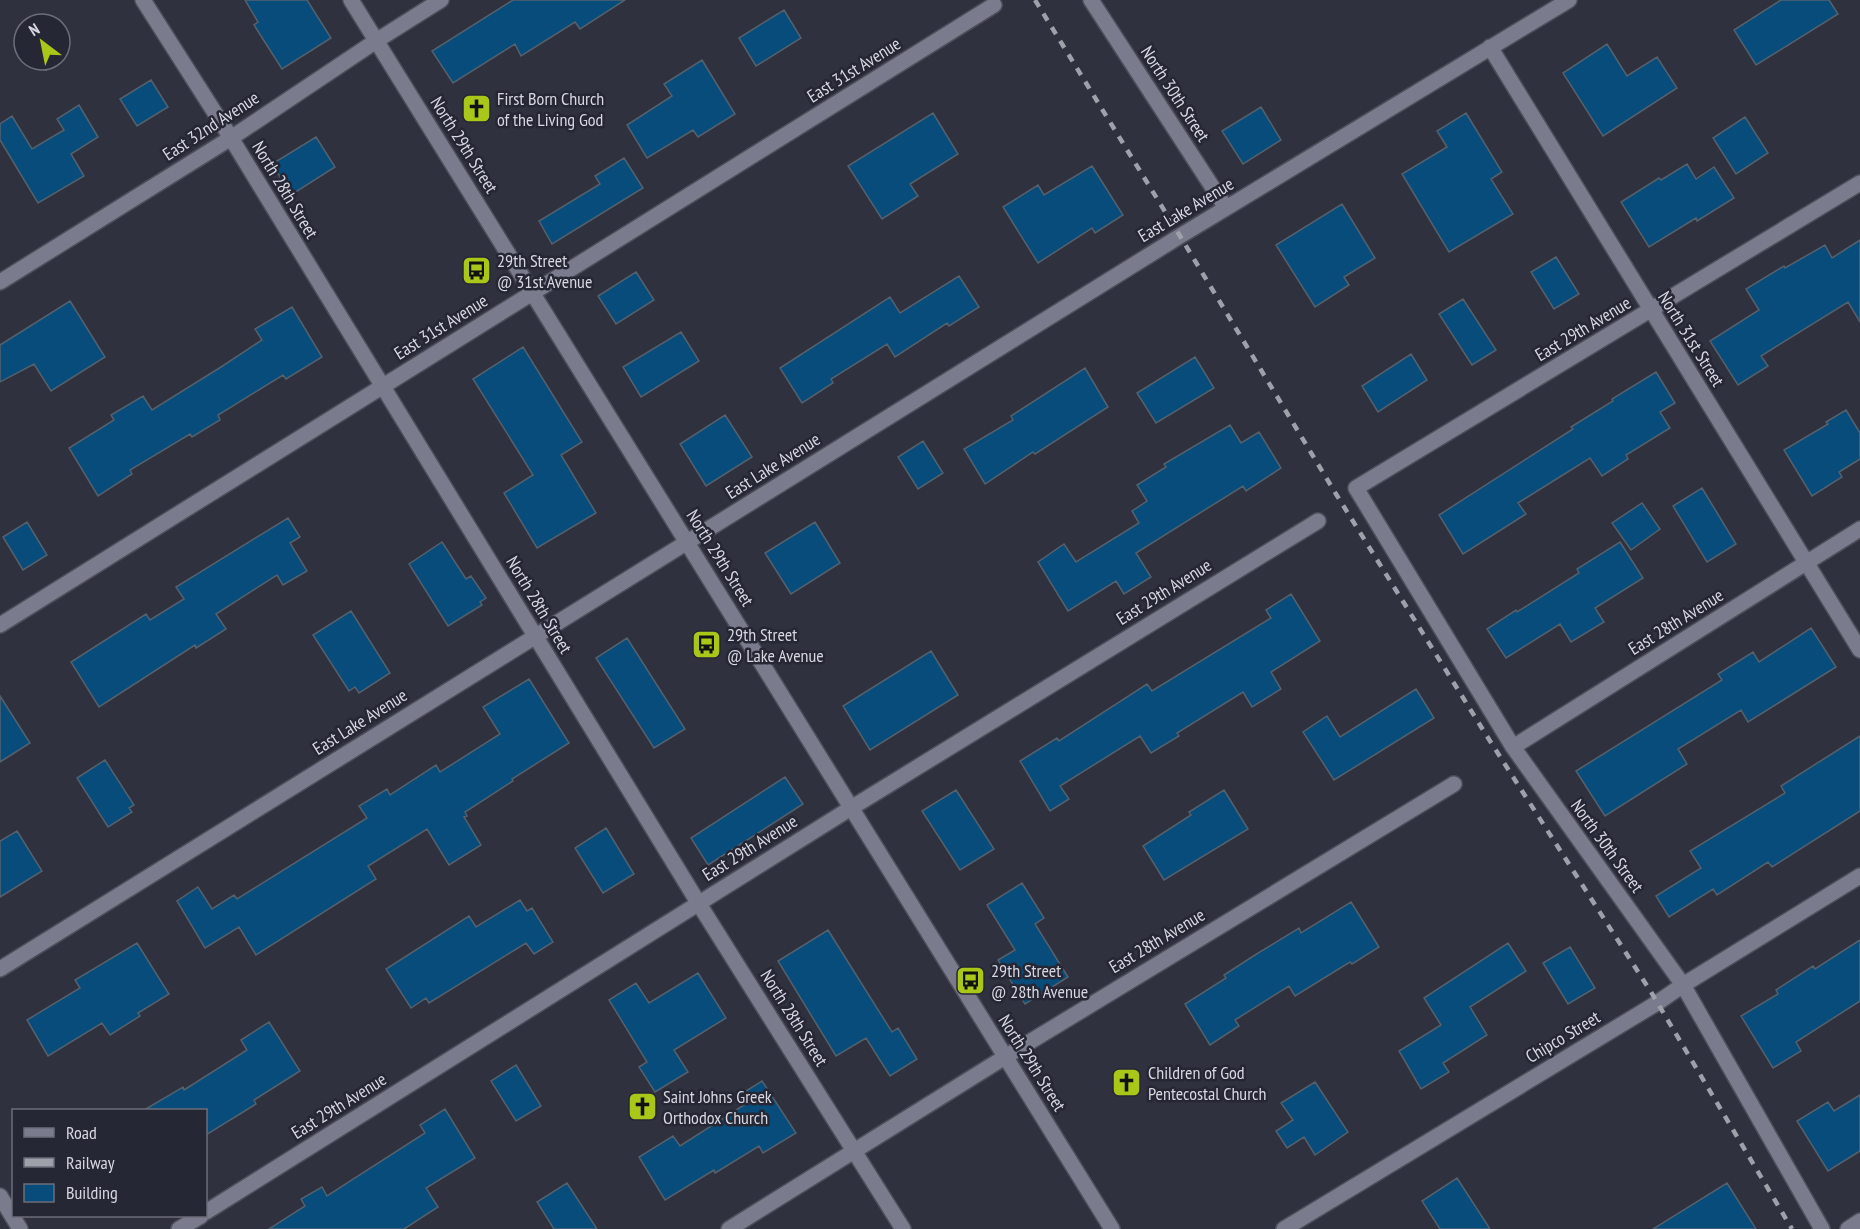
<svg xmlns="http://www.w3.org/2000/svg" width="1860" height="1229" font-family="'PT Sans Narrow',sans-serif">
	<rect width="100%" height="100%" fill="#2f313f"/>
	<path fill="#084c7b" stroke="#54616d" stroke-width="1.5" d="M245,0H307L331,38L282,69L254,25L258,22Z
		M513,0H625L580,29L575,22L521,56L515,44L453,83L432,51Z
		M1781,0H1829L1838,14L1756,65L1734,30Z
		M784,10L801,38L756,66L739,38Z
		M1607,44L1627,76L1657,57L1677,88L1603,136L1563,73Z
		M702,60L735,114L698,137L693,130L647,158L627,125L672,96L664,84Z
		M151,80L168,107L137,126L120,99Z
		M79,105L98,137L71,154L84,176L38,203L0,140V124L12,116L32,149L64,130L57,119Z
		M1261,107L1281,140L1243,164L1222,131Z
		M933,113L958,154L910,184L918,196L882,219L848,166Z
		M1466,113L1502,172L1491,179L1513,214L1449,252L1402,174L1447,147L1437,131Z
		M1745,117L1768,153L1736,174L1713,138Z
		M316,137L335,167L291,195L272,164Z
		M624,158L643,188L552,244L539,221L600,184L595,176Z
		M1687,164L1696,179L1714,167L1734,198L1697,221L1696,218L1649,247L1621,202L1659,178L1661,180Z
		M1092,166L1123,215L1095,233L1092,228L1038,263L1003,207L1038,185L1044,195Z
		M1342,204L1375,258L1344,277L1349,285L1315,307L1276,245Z
		M1860,240V322L1848,302L1761,356L1768,366L1738,385L1710,341L1759,310L1746,289L1784,266L1785,268L1825,245L1832,258Z
		M1556,257L1579,294L1554,309L1531,272Z
		M636,272L654,300L616,324L598,296Z
		M959,276L979,307L949,326L947,323L895,357L887,344L831,379L833,383L802,403L780,368L890,297L900,313Z
		M1463,299L1496,350L1472,365L1439,314Z
		M70,301L105,357L51,391L34,364L0,382V345Z
		M292,307L322,357L286,379L283,375L218,415L220,420L192,437L190,434L130,470L132,474L98,496L69,448L114,420L111,415L143,396L152,410L221,367L262,340L255,329Z
		M681,332L699,361L641,397L623,367Z
		M523,347L582,442L561,455L596,513L537,548L504,493L533,475L473,379Z
		M1411,354L1427,380L1378,412L1362,386Z
		M1195,357L1214,388L1156,423L1137,393Z
		M1085,368L1108,407L1035,454L1033,452L985,484L964,449L1013,420L1011,416Z
		M1656,372L1675,403L1660,412L1670,428L1626,455L1628,459L1602,476L1590,458L1518,503L1526,514L1463,554L1439,515L1573,429L1571,427L1613,401L1612,399Z
		M1846,410L1860,433V459L1839,472L1842,477L1812,496L1784,450L1828,424L1826,422Z
		M725,415L752,457L706,486L680,444Z
		M1230,425L1241,443L1259,432L1281,468L1246,491L1243,486L1136,553L1151,577L1124,594L1116,581L1068,611L1038,562L1064,544L1076,562L1139,523L1132,511L1147,501L1137,485L1166,467L1164,464Z
		M923,441L943,473L918,489L898,457Z
		M1702,488L1736,544L1707,562L1673,506Z
		M1642,503L1660,529L1631,550L1612,523Z
		M288,518L300,537L290,543L307,571L283,585L277,575L216,614L226,629L196,648L195,645L99,707L71,662L146,614L150,620L184,599L176,587Z
		M27,522L47,555L23,570L3,537Z
		M815,522L840,563L791,594L765,553Z
		M442,542L466,579L471,576L486,598L480,602L482,605L448,626L409,564Z
		M1620,542L1643,578L1595,608L1604,622L1571,642L1560,624L1506,658L1487,629L1516,610L1517,612L1579,573L1577,569Z
		M1291,594L1320,641L1271,672L1281,689L1252,707L1243,692L1177,733L1179,736L1151,753L1140,736L1060,786L1069,799L1050,811L1020,761L1057,738L1059,741L1147,684L1152,691L1271,618L1266,610Z
		M351,611L390,673L359,693L355,687L349,691L313,635Z
		M1811,628L1836,667L1748,722L1741,710L1678,749L1687,764L1605,816L1576,771L1722,680L1718,674L1753,652L1759,662Z
		M627,638L685,729L654,748L596,658Z
		M931,651L958,695L870,750L843,706Z
		M529,679L569,743L512,779L513,781L465,812L467,816L464,817L481,845L449,865L427,829L368,866L376,879L256,955L239,927L205,948L177,901L198,887L212,909L234,895L237,899L367,818L359,806L387,789L390,795L436,765L440,772L500,734L483,707Z
		M1416,689L1434,718L1334,780L1303,732L1327,716L1340,737Z
		M0,696L30,743L0,762Z
		M1860,736V811L1772,867L1768,862L1717,895L1713,889L1669,917L1656,896L1701,868L1690,851L1785,793L1781,786Z
		M105,760L134,805L129,808L132,812L108,827L77,778Z
		M785,777L803,804L708,865L691,838Z
		M956,790L994,849L960,870L922,811Z
		M1224,790L1248,829L1164,880L1143,846L1191,815L1189,812Z
		M606,828L634,874L603,893L575,848Z
		M17,831L42,871L0,897V841Z
		M1022,883L1044,918L1035,924L1068,977L1025,1004L998,960L1015,950L987,905Z
		M520,900L527,911L532,908L553,942L534,954L526,943L429,1003L426,998L411,1008L386,969L469,916L476,927Z
		M1351,902L1379,947L1352,964L1350,962L1295,996L1289,986L1235,1020L1239,1026L1210,1045L1185,1004L1226,978L1224,975L1255,955L1299,928L1301,933Z
		M828,930L892,1032L898,1028L917,1059L890,1076L866,1038L836,1056L778,961Z
		M1860,940V1001L1796,1042L1801,1051L1773,1068L1741,1016L1778,994L1776,990L1813,966L1815,969Z
		M137,943L169,994L138,1013L140,1016L110,1035L102,1023L48,1056L27,1020L80,988L75,980Z
		M1508,943L1526,971L1470,1007L1487,1035L1443,1063L1449,1072L1421,1089L1399,1051L1441,1025L1424,998Z
		M1570,947L1595,988L1568,1004L1543,963Z
		M698,973L726,1018L674,1050L688,1072L655,1092L639,1067L647,1062L609,1000L636,983L649,1003Z
		M269,1022L300,1071L254,1100L256,1104L206,1135V1110H144L183,1087L184,1090L247,1050L241,1040Z
		M516,1065L541,1106L516,1121L491,1081Z
		M762,1081L796,1133L763,1153L759,1146L715,1173L714,1170L665,1200L639,1157L673,1136L680,1146L752,1100L746,1091Z
		M1315,1082L1348,1132L1315,1155L1304,1137L1287,1148L1276,1131L1293,1120L1281,1103Z
		M1860,1095V1151L1828,1171L1797,1121L1828,1102L1834,1111Z
		M445,1109L475,1158L426,1188L438,1207L404,1229H269L305,1206L301,1199L322,1187L327,1196L425,1133L420,1125Z
		M1457,1178L1490,1229H1440L1422,1201Z
		M567,1183L597,1229H554L537,1202Z
		M1727,1183L1756,1229H1653Z"/>
	<g fill="none" stroke-linecap="round" stroke-linejoin="round">
		<defs>
			<path id="minor" d="M143,0L231,138L699,904L903,1229
				M351,0L1112,1229
				M1091,0L1226,208
				M1490,47L1860,650
				M0,282L231,138L376,41L441,0
				M0,625L994,5
				M1513,747L1860,529
				M0,969L1180,236L1569,0
				M0,1196L20,1229
				M206,1212L851,808L1318,521
				M179,1229L201,1216
				M729,1229L1005,1057L1454,784
				M1284,1229L1657,1003L1683,985L1860,876
				M1822,1229L1683,985L1513,747L1356,488L1860,183
				M1848,1229L1860,1221"/>
		</defs>
		<use href="#minor" stroke="#4d4e5a" stroke-width="18"/>
		<use href="#minor" stroke="#7a7c8d" stroke-width="15"/>
		<path stroke="#9ea0aa" stroke-width="4.5" stroke-dasharray="8 8" stroke-linecap="butt" d="M1035,0L1180,236L1336,494L1490,741L1651,992L1792,1229"/>
	</g>
	<defs>
		<symbol id="church-square" viewBox="-11 -11 22 22"><rect x="-9" y="-9" width="18" height="18" rx="4" fill="#a9c719" stroke="#262735"/><path d="M-1.2-6h2.4v3.5h3.3v2.4h-3.3V6h-2.4V-.1h-3.3v-2.4h3.3Z" fill="#111"/></symbol>
		<symbol id="bus-square" viewBox="-11 -11 22 22"><rect x="-9" y="-9" width="18" height="18" rx="4" fill="#a9c719" stroke="#262735"/><path d="M-5-6H5V4H4V6H2V4H-2V6H-4V4H-5ZM-3.5-4V0h7V-4ZM-3.5 1.2v1.5H-2V1.2ZM2 1.2v1.5H3.5V1.2Z" fill="#111"/></symbol>
	</defs>
	<g fill-rule="evenodd">
		<use href="#church-square" x="460" y="92" width="33" height="33"/>
		<use href="#bus-square" x="460" y="254" width="33" height="33"/>
		<use href="#bus-square" x="690" y="628" width="33" height="33"/>
		<use href="#bus-square" x="954" y="964" width="33" height="33"/>
		<use href="#church-square" x="1110" y="1066" width="33" height="33"/>
		<use href="#church-square" x="626" y="1090" width="33" height="33"/>
	</g>
	<g text-anchor="middle" stroke-width="5" stroke-linejoin="round" paint-order="stroke">
		<g font-size="18" fill="#d6d7e0" stroke="#262735">
			<text transform="translate(854 70) rotate(-32)" y="6">East 31st Avenue</text>
			<text transform="translate(1175 94) rotate(57)" y="6">North 30th Street</text>
			<text transform="translate(211 126) rotate(-33)" y="6">East 32nd Avenue</text>
			<text transform="translate(464 145) rotate(58)" y="6">North 29th Street</text>
			<text transform="translate(285 190) rotate(59)" y="6">North 28th Street</text>
			<text transform="translate(1186 210) rotate(-31)" y="6">East Lake Avenue</text>
			<text transform="translate(441 327) rotate(-32)" y="6">East 31st Avenue</text>
			<text transform="translate(1583 329) rotate(-31)" y="6">East 29th Avenue</text>
			<text transform="translate(1691 339) rotate(58)" y="6">North 31st Street</text>
			<text transform="translate(773 466) rotate(-32)" y="6">East Lake Avenue</text>
			<text transform="translate(720 558) rotate(58)" y="6">North 29th Street</text>
			<text transform="translate(1164 592) rotate(-32)" y="6">East 29th Avenue</text>
			<text transform="translate(539 605) rotate(59)" y="6">North 28th Street</text>
			<text transform="translate(1676 622) rotate(-32)" y="6">East 28th Avenue</text>
			<text transform="translate(360 722) rotate(-32)" y="6">East Lake Avenue</text>
			<text transform="translate(1607 846) rotate(54)" y="6">North 30th Street</text>
			<text transform="translate(750 848) rotate(-32)" y="6">East 29th Avenue</text>
			<text transform="translate(1157 941) rotate(-31)" y="6">East 28th Avenue</text>
			<text transform="translate(794 1018) rotate(58)" y="6">North 28th Street</text>
			<text transform="translate(1563 1037) rotate(-31)" y="6">Chipco Street</text>
			<text transform="translate(1032 1063) rotate(58)" y="6">North 29th Street</text>
			<text transform="translate(339 1106) rotate(-32)" y="6">East 29th Avenue</text>
		</g>
		<g font-size="18" fill="#d6d7e0" stroke="#262735" text-anchor="start">
			<text x="497" y="105">First Born Church<tspan x="497" dy="21">of the Living God</tspan></text>
			<text x="497" y="267">29th Street<tspan x="497" dy="21">@ 31st Avenue</tspan></text>
			<text x="727" y="641">29th Street<tspan x="727" dy="21">@ Lake Avenue</tspan></text>
			<text x="991" y="977">29th Street<tspan x="991" dy="21">@ 28th Avenue</tspan></text>
			<text x="1148" y="1079">Children of God<tspan x="1148" dy="21">Pentecostal Church</tspan></text>
			<text x="663" y="1103">Saint Johns Greek<tspan x="663" dy="21">Orthodox Church</tspan></text>
		</g>
	</g>
	<rect x="12" y="1109" width="195" height="108" fill="#262735" stroke="#6c6d79" stroke-width="1.5"/>
	<rect x="24" y="1128" width="30" height="9" fill="#7a7c8d" stroke="#6c6d79" stroke-width="1.5"/>
	<text x="66" y="1139" font-size="18" fill="#d6d7e0">Road</text>
	<rect x="24" y="1158" width="30" height="9" fill="#9ea0aa" stroke="#6c6d79" stroke-width="1.5"/>
	<text x="66" y="1169" font-size="18" fill="#d6d7e0">Railway</text>
	<rect x="24" y="1184" width="30" height="18" fill="#084c7b" stroke="#6c6d79" stroke-width="1.5"/>
	<text x="66" y="1199" font-size="18" fill="#d6d7e0">Building</text>
	<g transform="translate(42 42) rotate(328)"><circle r="28" fill="#262735" stroke="#6c6d79" stroke-width="1.5"/>
	<path d="M0-4.5L10 22L0 15L-10 22Z" fill="#a9c719"/>
	<text y="-9" font-size="16" font-weight="bold" text-anchor="middle" fill="#d6d7e0">N</text>
	</g>
</svg>
